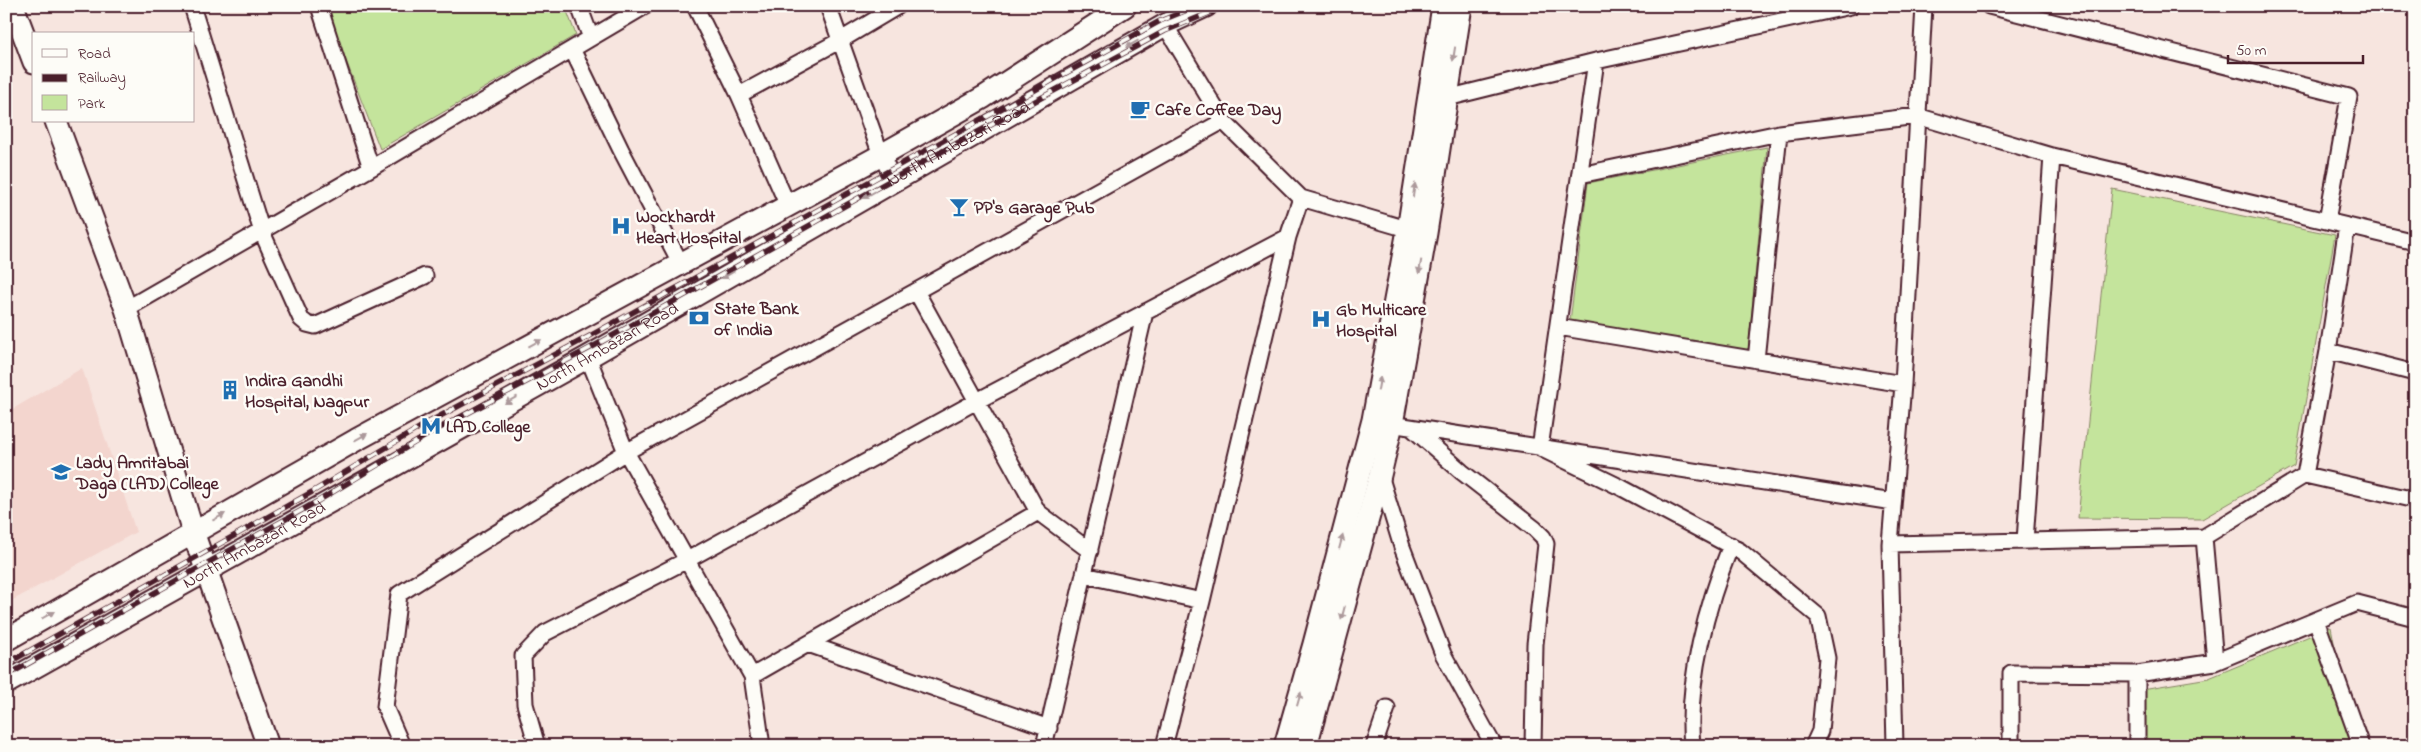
<svg xmlns="http://www.w3.org/2000/svg" width="2421" height="752" font-family="'Indie Flower',sans-serif">
	<rect width="100%" height="100%" fill="#f7e5df"/>
	<filter id="ink" filterUnits="userSpaceOnUse"><feTurbulence type="fractalNoise" baseFrequency=".02" numOctaves="2"/><feDisplacementMap in="SourceGraphic" scale="10" xChannelSelector="R" yChannelSelector="G"/><feConvolveMatrix kernelMatrix="1 2 1 2 8 2 1 2 1" color-interpolation-filters="sRGB"/></filter>
	<g filter="url(#ink)">
		<path fill="#f3d5ce" d="M82,368L136,532L6,604V413Z"/>
		<path fill="#c4e49c" stroke="#878264" d="M325,6H565L576,35L380,149Z
			M1767,147L1748,353L1570,321L1588,183Z
			M2112,189L2335,235L2294,466L2202,519L2078,518Z
			M2331,627L2354,746H2143L2142,689L2209,678Z"/>
		<g fill="none" stroke-linecap="round" stroke-linejoin="round">
			<defs>
				<path id="street" d="M192,6L262,232L301,319L307,324L315,326L425,276
					M579,6L591,38
					M695,6L739,95L788,206
					M828,6L881,155L894,180
					M1989,6L2349,97L2327,221
					M1165,25L1223,121L1301,198L1417,232
					M572,49L621,150L681,264
					M1596,61L1540,448L1622,488L1740,551L1818,616L1827,658L1820,731L1813,746
					M739,95L841,40L898,6
					M1447,98L1596,61L1851,6
					M371,168L645,6
					M1580,175L1779,133L1917,116L2052,156L2415,242
					M916,291L1038,512L1090,551
					M126,309L371,168L319,6
					M1558,327L1903,384
					M2328,351L2415,373
					M588,357L626,452L752,676L762,746
					M1756,360L1779,133
					M1384,423L1893,502
					M1412,428L1462,472L1535,529L1543,537L1546,544L1535,644L1533,746
					M1380,475L1402,547L1443,654L1494,746
					M2305,475L2328,351L2347,226
					M2204,537L2215,662
					M2025,541L2052,156
					M1890,544L2204,537L2305,475L2415,500
					M1084,575L1202,601
					M2316,620L2361,746
					M808,644L1049,728
					M2137,674V746
					M752,676L1038,512
					M402,746L385,707L399,594L626,452L1223,121
					M537,746L525,704L523,656L545,633L687,560L975,402L1288,237L1301,198
					M1044,746L1145,312
					M1164,746L1202,601L1288,237
					M1374,746L1387,708
					M1692,746C1686,681 1707,605 1731,545
					M1895,746L1890,544L1903,384L1924,6
					M2011,746V673L2137,674L2215,662L2357,603L2415,618"/>
				<g id="secondary">
					<path d="M13,6L34,62"/>
					<path d="M56,121L126,309L193,532L268,746"/>
					<path d="M6,640L356,440L876,158L984,97L1125,6"/>
					<path id="s1" d="M6,683L588,357L1165,25L1206,6"/>
					<path d="M1285,746L1314,644L1373,420L1408,230L1443,6"/>
					<path d="M1306,746L1380,475L1392,424L1426,233L1461,6"/>
				</g>
			</defs>
			<use href="#street" stroke="#4a1f2b" stroke-width="19"/>
			<use href="#secondary" stroke="#4a1f2b" stroke-width="25"/>
			<use href="#street" stroke="#fdfcf7" stroke-width="15"/>
			<use href="#secondary" stroke="#fdfcf7" stroke-width="21"/>
			<defs>
				<g id="rail">
					<path d="M6,664L312,492L429,422L588,337L1160,21L1197,6"/>
					<path id="s2" d="M6,676L318,501L434,431L594,346L950,147L1165,31L1226,6"/>
				</g>
			</defs>
			<use href="#rail" stroke="#4a1f2b" stroke-width="5.5"/>
			<use href="#rail" stroke="#fdfcf7" stroke-width="4" stroke-dasharray="11" stroke-linecap="butt"/>
		</g>
		<defs><path id="oneway-solid" d="M-6-.8H1V-3.2L6.5 0L1 3.2V.8H-6Z" transform="scale(1.25)"/></defs>
		<g fill="#ac999b">
			<use href="#oneway-solid" transform="translate(1132 44) rotate(150)"/>
			<use href="#oneway-solid" transform="translate(1454 54) rotate(99)"/>
			<use href="#oneway-solid" transform="translate(1414 190) rotate(-81)"/>
			<use href="#oneway-solid" transform="translate(869 195) rotate(150)"/>
			<use href="#oneway-solid" transform="translate(1420 267) rotate(100)"/>
			<use href="#oneway-solid" transform="translate(728 275) rotate(150)"/>
			<use href="#oneway-solid" transform="translate(535 343) rotate(-28)"/>
			<use href="#oneway-solid" transform="translate(1379 384) rotate(-80)"/>
			<use href="#oneway-solid" transform="translate(511 400) rotate(151)"/>
			<use href="#oneway-solid" transform="translate(361 437) rotate(-29)"/>
			<use href="#oneway-solid" transform="translate(219 517) rotate(-29)"/>
			<use href="#oneway-solid" transform="translate(1341 542) rotate(-75)"/>
			<use href="#oneway-solid" transform="translate(1343 613) rotate(105)"/>
			<use href="#oneway-solid" transform="translate(48 615) rotate(-30)"/>
			<use href="#oneway-solid" transform="translate(1299 699) rotate(-74)"/>
		</g>
	</g>
	<defs>
		<symbol id="cafe-bare" viewBox="-9 -9 18 18"><path d="M-5.5-4.5H6V0H3Q3 3.5 0 3.5H-2.5Q-5.5 3.5-5.5 0ZM3-3.2v2h1.7v-2ZM-6 4.5H4V6H-6Z" fill="#1f6fb2" stroke="#fdfcf7" stroke-width="2.5" paint-order="stroke"/></symbol>
		<symbol id="bar-bare" viewBox="-9 -9 18 18"><path d="M-6-5H6L.8 .8V4.5H3.5V6h-7V4.5H-.8V.8Z" fill="#1f6fb2" stroke="#fdfcf7" stroke-width="2.5" paint-order="stroke"/></symbol>
		<symbol id="hospital-bare" viewBox="-9 -9 18 18"><path d="M-5-5h3v3.5h4V-5h3V5h-3V1.5h-4V5h-3Z" fill="#1f6fb2" stroke="#fdfcf7" stroke-width="2.5" paint-order="stroke"/></symbol>
		<symbol id="bank-bare" viewBox="-9 -9 18 18"><path d="M-6-4H6V4H-6ZM0-2.3a2.3 2.3 0 1 0 0 4.6a2.3 2.3 0 1 0 0-4.6Z" fill="#1f6fb2" stroke="#fdfcf7" stroke-width="2.5" paint-order="stroke"/></symbol>
		<symbol id="building-bare" viewBox="-9 -9 18 18"><path d="M-4-6H4V6H1V3H-1V6H-4ZM-2.5-4.3h1.7v1.8h-1.7ZM.8-4.3h1.7v1.8H.8ZM-2.5-1h1.7V.8h-1.7ZM.8-1h1.7V.8H.8Z" fill="#1f6fb2" stroke="#fdfcf7" stroke-width="2.5" paint-order="stroke"/></symbol>
		<symbol id="metro-bare" viewBox="-9 -9 18 18"><path d="M-5.5 5V-5H-3L0 0L3-5H5.5V5H3V-.5L0 4L-3-.5V5Z" fill="#1f6fb2" stroke="#fdfcf7" stroke-width="2.5" paint-order="stroke"/></symbol>
		<symbol id="university-bare" viewBox="-9 -9 18 18"><path d="M0-5L7-2L0 1L-7-2ZM-4 1L0 2.5L4 1V4Q0 6-4 4Z" fill="#1f6fb2" stroke="#fdfcf7" stroke-width="2.5" paint-order="stroke"/></symbol>
	</defs>
	<g fill-rule="evenodd">
		<use href="#cafe-bare" x="1126" y="95" width="28" height="28"/>
		<use href="#bar-bare" x="945" y="193" width="28" height="28"/>
		<use href="#hospital-bare" x="607" y="212" width="28" height="28"/>
		<use href="#bank-bare" x="685" y="304" width="28" height="28"/>
		<use href="#hospital-bare" x="1307" y="305" width="28" height="28"/>
		<use href="#building-bare" x="216" y="376" width="28" height="28"/>
		<use href="#metro-bare" x="417" y="412" width="28" height="28"/>
		<use href="#university-bare" x="47" y="458" width="28" height="28"/>
	</g>
	<g text-anchor="middle" stroke-width="5" stroke-linejoin="round" paint-order="stroke">
		<g font-size="18" font-weight="bold" fill="#4a1f2b" stroke="#fdfcf7" text-anchor="start">
			<text x="1155" y="115">Cafe Coffee Day</text>
			<text x="974" y="213">PP's Garage Pub</text>
			<text x="636" y="222">Wockhardt<tspan x="636" dy="21">Heart Hospital</tspan></text>
			<text x="714" y="314">State Bank<tspan x="714" dy="21">of India</tspan></text>
			<text x="1336" y="315">Gb Multicare<tspan x="1336" dy="21">Hospital</tspan></text>
			<text x="245" y="386">Indira Gandhi<tspan x="245" dy="21">Hospital, Nagpur</tspan></text>
			<text x="446" y="432">LAD College</text>
			<text x="76" y="468">Lady Amritabai<tspan x="76" dy="21">Daga (LAD) College</tspan></text>
		</g>
		<g font-size="18" fill="#4a1f2b" stroke="#fdfcf7">
			<text dy="6" stroke="none"><textPath href="#s2" startOffset="1091">North Ambazari Road</textPath></text>
			<text dy="6" stroke="none"><textPath href="#s1" startOffset="689">North Ambazari Road</textPath></text>
			<text dy="6" stroke="none"><textPath href="#s1" startOffset="284">North Ambazari Road</textPath></text>
		</g>
	</g>
	<rect width="2421" height="752" fill="none" stroke="#fdfcf7" stroke-width="25"/>
	<rect x="12" y="12" width="2396" height="727" fill="none" stroke="#4a1f2b" stroke-width="2" filter="url(#ink)"/>
	<rect x="32" y="32" width="162" height="90" fill="#fdfcf7" stroke="#b5a4a5"/>
	<rect x="42" y="49" width="25" height="8" fill="#fdfcf7" stroke="#b5a4a5"/>
	<text x="78" y="58" font-size="15" fill="#4a1f2b">Road</text>
	<rect x="42" y="74" width="25" height="8" fill="#4a1f2b" stroke="#b5a4a5"/>
	<text x="78" y="82" font-size="15" fill="#4a1f2b">Railway</text>
	<rect x="42" y="95" width="25" height="15" fill="#c4e49c" stroke="#b5a4a5"/>
	<text x="78" y="108" font-size="15" fill="#4a1f2b">Park</text>
	<path d="M2228 55v8h135v-8" fill="none" stroke="#4a1f2b" stroke-width="2.5"/>
	<text x="2236" y="55" font-size="15" fill="#4a1f2b" stroke="#fdfcf7" stroke-width="4" paint-order="stroke">50 m</text>
</svg>
